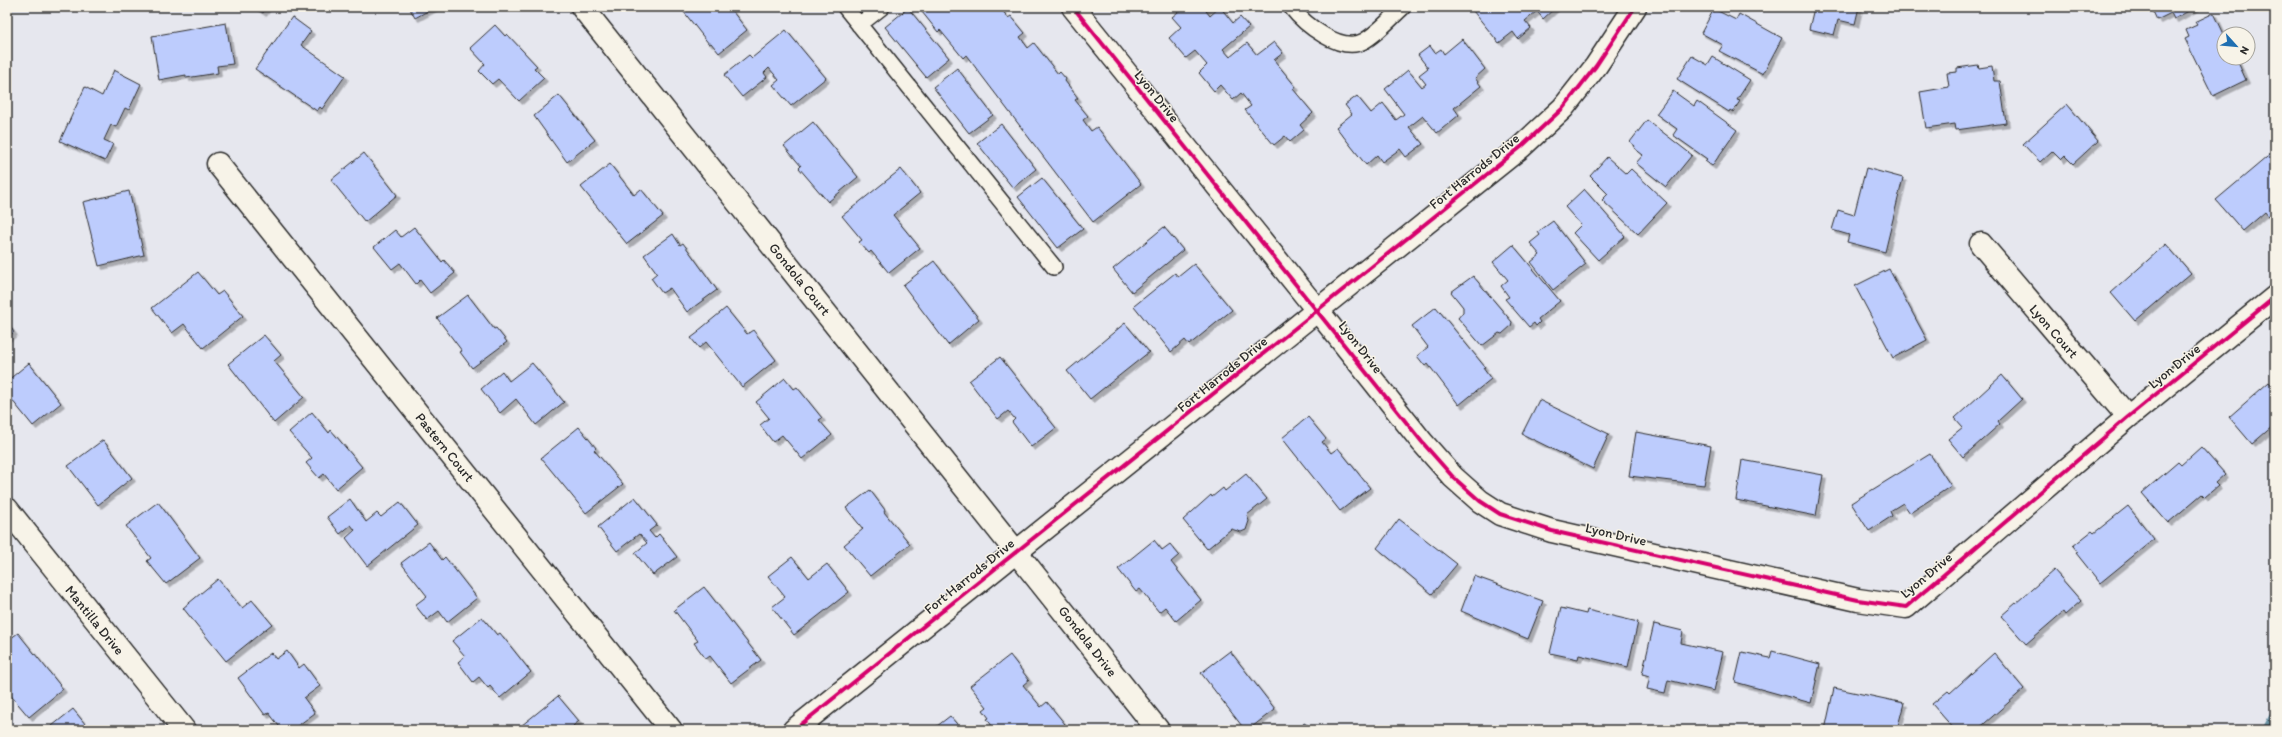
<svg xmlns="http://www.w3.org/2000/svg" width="2282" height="737" font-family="Itim,sans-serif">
	<defs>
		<filter id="shadow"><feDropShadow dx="3.5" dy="3.5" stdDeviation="0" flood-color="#0004"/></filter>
	</defs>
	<rect width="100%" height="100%" fill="#e6e7ee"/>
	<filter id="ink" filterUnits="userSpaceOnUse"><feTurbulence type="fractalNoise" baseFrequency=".025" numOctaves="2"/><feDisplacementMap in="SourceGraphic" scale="8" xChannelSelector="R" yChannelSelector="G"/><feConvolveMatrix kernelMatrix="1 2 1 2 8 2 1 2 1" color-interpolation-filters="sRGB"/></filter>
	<g filter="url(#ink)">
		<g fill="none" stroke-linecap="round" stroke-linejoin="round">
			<path stroke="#6a93a5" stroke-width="8" d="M2266,730L2275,713"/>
		</g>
		<path fill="#bdccfd" stroke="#2b2b2b" filter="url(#shadow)" d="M254,7H267L263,13Z
			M409,7H435L415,18Z
			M680,7H729L747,30L719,53L711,43L709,44Z
			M918,7H1000L1008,18L1011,16L1025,33L1020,37L1028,48L1034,43L1058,74L1060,72L1066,79L1065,81L1078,98L1075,100L1088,116L1083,120L1091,131L1097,127L1141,184L1093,222L966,55L963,58L940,30L938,32Z
			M1184,7H1211L1206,11L1210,16L1220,7L1233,23L1240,17L1249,27L1223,49L1230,57L1247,43L1257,55L1274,42L1283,53L1274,60L1296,87L1293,89L1313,113L1300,125L1304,130L1290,142L1285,136L1274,145L1245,110L1251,106L1241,93L1233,100L1220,85L1214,91L1199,73L1207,65L1195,51L1186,58L1169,38L1181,27L1172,17Z
			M1477,7H1556L1543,19L1537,11L1525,21L1531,28L1518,39L1513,32L1499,43L1473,11Z
			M1817,7H1859L1855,24L1838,20L1834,35L1809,29L1814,8Z
			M2151,7H2196L2174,19L2171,13L2157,20Z
			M908,8L949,58L926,77L885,27Z
			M1714,9L1736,20L1739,14L1782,38L1763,74L1719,51L1723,45L1701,33Z
			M2214,13L2224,34V58H2236L2246,80L2213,96L2185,39L2189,37L2186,30L2197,25L2195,22Z
			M292,17L311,31L301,45L345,76L322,109L320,107L317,111L255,69Z
			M226,23L233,64L217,66L218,73L186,78V75L159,80L152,36Z
			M495,25L505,36L507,34L537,66L534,68L544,78L519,101L498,79L492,84L479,71L485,64L470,48Z
			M786,30L826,78L791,106L773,85L779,80L769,68L764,73L767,77L742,97L724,75L749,55L752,58Z
			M1462,39L1485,69L1475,78L1481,86L1454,108L1459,115L1437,133L1423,116L1409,127L1423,144L1406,157L1400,149L1382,162L1377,155L1366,165L1336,127L1352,114L1345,105L1357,96L1371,113L1383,103L1396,120L1404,114L1385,89L1408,70L1422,87L1426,84L1419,75L1428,68L1418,55L1430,46L1435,53L1441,49L1444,54Z
			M1692,56L1708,65L1713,57L1750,80L1737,100L1740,101L1733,112L1730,110L1729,112L1677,79Z
			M1978,65L1979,68L1992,66L1994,81H2000L2006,123L1956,130L1955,124L1926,128L1920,92L1949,87L1947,73L1957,72V68Z
			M957,68L993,115L969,133L933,87Z
			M114,70L141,84L129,110L125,108L116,127L111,125L104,140L113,144L105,161L60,141L85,87L102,96Z
			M1673,91L1694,106L1697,101L1737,130L1712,166L1705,161L1707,159L1673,135L1677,129L1656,114Z
			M559,95L595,140L567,162L534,116Z
			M2067,104L2098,141L2073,164L2065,156L2061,160L2052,151L2040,162L2023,144Z
			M1647,120L1692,155L1666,187L1636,163L1643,155L1634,148L1635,146L1630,142Z
			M813,122L858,177L828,202L799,168L801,166L784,146Z
			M1001,124L1036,169L1013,188L977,143Z
			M2273,152L2275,154V211L2268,216L2265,212L2243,231L2216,200Z
			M364,153L397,195L365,222L331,180Z
			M1607,157L1626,174L1631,169L1667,203L1638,234L1602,200L1608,194L1590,176Z
			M610,164L634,195L641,189L663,216L627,244L581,187Z
			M1866,168L1903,178L1885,252L1847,242L1849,235L1832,230L1838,210L1854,215Z
			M901,169L920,193L893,215L920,248L889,273L871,251L869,253L859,242L862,240L842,216Z
			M1042,178L1083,229L1058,248L1018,197Z
			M1584,189L1625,236L1598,260L1573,233L1581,225L1565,207Z
			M129,191L144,255L99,266L83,202Z
			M1553,221L1586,264L1553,290L1531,262L1540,255L1530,243L1540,235L1538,232Z
			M414,227L442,262L444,260L455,273L430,293L420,280L416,284L400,263L392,269L374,247L395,230L401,237Z
			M1164,227L1183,250L1132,292L1113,269Z
			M673,234L680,245L683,243L717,290L687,312L670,288L662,293L651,278L657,273L644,255Z
			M2166,244L2191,273L2135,321L2111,293Z
			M1513,245L1560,301L1538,319L1540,322L1536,326L1534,323L1529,327L1505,299L1509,297L1501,286L1508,280L1493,262Z
			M934,261L979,319L948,345L903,285Z
			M1194,264L1232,310L1189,345L1185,340L1171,352L1134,306L1175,273L1178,277Z
			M1889,269L1927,340L1893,358L1855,286Z
			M198,272L217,295L223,291L243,316L203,348L184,324L172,333L152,308Z
			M1473,276L1512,322L1511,326L1502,334L1499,333L1482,346L1458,318L1463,312V307L1451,292Z
			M468,295L494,329L496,328L507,342L472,368L460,352L462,351L437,318Z
			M1436,307L1485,367L1483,368L1491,379L1459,405L1428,364L1425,366L1417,356L1428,347L1412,326Z
			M726,308L747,334L753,330L776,360L742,387L706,342L699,348L691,338L699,332L698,331Z
			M7,323L14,332L7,338Z
			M1125,323L1149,352L1090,399L1067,371Z
			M264,335L281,355L274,361L304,397L274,423L228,364Z
			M1000,357L1056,428L1031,447L1012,422L1015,419L1008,411L998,419L969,381Z
			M29,363L61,403L33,426L7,394V381Z
			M532,363L564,402L536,425L516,399L500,413L481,389L502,371L509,381Z
			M2002,375L2022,399L1998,421L2000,424L1963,457L1948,439L1963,427L1955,418Z
			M785,378L794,389L797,387L822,418L819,420L832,435L802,459L782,435L773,442L760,425L769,418L756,402Z
			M2269,382L2275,389V428L2273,426L2252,444L2229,417Z
			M1539,400L1609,434L1593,469L1522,434Z
			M312,412L329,433L331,430L362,467L336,489L324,474L319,478L306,463L312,458L289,432Z
			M1308,417L1326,439L1322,442L1331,453L1338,448L1370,488L1340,511L1282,438Z
			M579,427L596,448L594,450L623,484L586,513L541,458Z
			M1636,432L1711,446L1704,485L1629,476Z
			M103,440L132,478L98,505L68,466Z
			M2201,447L2225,474L2215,483L2218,486L2205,497L2202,494L2168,523L2142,493L2178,462L2181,465Z
			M1930,454L1951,486L1910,513L1903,503L1890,511L1892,516L1869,531L1851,503Z
			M1742,460L1823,475L1816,516L1736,500Z
			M1246,474L1267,499L1247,515L1249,521L1246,530L1241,532L1231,529L1207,549L1183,520L1211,495L1212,497L1223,488L1225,491Z
			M870,490L885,510L884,512L910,544L870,576L844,545L863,529L846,508Z
			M635,497L657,525L649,531L655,538L659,534L677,557L653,575L635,553L647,543L639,534L617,551L598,527Z
			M350,499L366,522L377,513L381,517L400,502L418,525L367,566L346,538L355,530L351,525L340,534L327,517Z
			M158,502L200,558L166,584L147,561L151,558L126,526Z
			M2128,506L2154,539L2100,583L2076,553L2078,552L2073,546L2092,531L2094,533Z
			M1399,519L1457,564L1432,594L1377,548Z
			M1154,540L1162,550L1170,544L1179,555L1171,562L1201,600L1176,621L1165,607L1159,612L1140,589L1136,592L1118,569Z
			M429,542L442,560L445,557L477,598L447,622L439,611L427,620L415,605L427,596L401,563Z
			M792,557L809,578L827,564L849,592L794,635L772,607L785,597L768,576Z
			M2054,570L2081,601L2065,615L2063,612L2026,644L2001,616Z
			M1474,576L1543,601L1528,639L1461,611Z
			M218,579L242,608L252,600L272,624L226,661L183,608Z
			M704,587L761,660L731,683L710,656L706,659L694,643L698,641L674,610Z
			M1561,608L1586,614L1587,610L1638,622L1628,667L1579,655L1578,659L1550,653Z
			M482,617L497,635L500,633L531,672L500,698L490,686L488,688L479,677L473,682L458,662L465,656L452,641Z
			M1654,624L1683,631L1681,643L1723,652L1714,691L1668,680L1665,693L1647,689L1650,676L1642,674Z
			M18,633L63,689L29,717L7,691V641Z
			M287,651L299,668L304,664L320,686L304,698L315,713L292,730H282L269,713L265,715L238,678L271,653L276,659Z
			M1230,651L1275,709L1248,730H1245L1201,673Z
			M1772,651L1820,664L1811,703L1735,682L1742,652L1770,658Z
			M1994,653L2024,689L1977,730H1955L1932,704L1948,691L1950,693Z
			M1010,655L1029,680L1023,685L1041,707L1047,702L1065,724L1058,730H995L987,719L989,718L983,710L987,707L970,686Z
			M1834,688L1904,703L1897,730L1847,728V730H1825Z
			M558,696L579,721L573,726L577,730H516Z
			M73,709L90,730H47Z
			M950,716L962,730H932Z
			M1304,723L1316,730H1300Z"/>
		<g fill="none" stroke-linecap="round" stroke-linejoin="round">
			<defs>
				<path id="lane" d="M845,7L1054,267
					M1291,7C1304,24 1341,54 1364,41C1378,33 1391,18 1403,7
					M859,25L882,7"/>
				<path id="street" d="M582,7L1158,730
					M218,164L671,730
					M1981,244L2128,417
					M1318,311L1422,442L1453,477L1480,501L1500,514L1552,531L1858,600L1906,607L2128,417L2275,297
					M7,509L184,730"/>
				<path id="secondary" d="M1073,7L1318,311
					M794,730L1521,147L1563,108L1596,66L1635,7"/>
			</defs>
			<use href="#lane" stroke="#2b2b2b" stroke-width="18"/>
			<use href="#street" stroke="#2b2b2b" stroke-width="25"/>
			<use href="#secondary" stroke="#2b2b2b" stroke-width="25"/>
			<use href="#lane" stroke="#f7f3e8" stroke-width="15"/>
			<use href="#street" stroke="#f7f3e8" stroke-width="22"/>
			<use href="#secondary" stroke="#f7f3e8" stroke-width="22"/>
			<defs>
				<path id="cycleway" d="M1073,7L1422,442L1453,477L1480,501L1500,514L1552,531L1858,600L1906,607L2128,417L2275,297
					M794,730L1521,147L1563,108L1596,66L1635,7"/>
			</defs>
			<use href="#cycleway" stroke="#f7f3e8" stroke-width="6"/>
			<use href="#cycleway" stroke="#d6006c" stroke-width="4"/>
		</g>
	</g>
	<g text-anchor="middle" stroke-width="3" stroke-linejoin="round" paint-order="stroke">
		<g font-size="14" fill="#2b2b2b" stroke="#f7f3e8">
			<text transform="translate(1157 96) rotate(51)" y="5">Lyon Drive</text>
			<text transform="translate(1474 171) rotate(-39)" y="5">Fort Harrods Drive</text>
			<text transform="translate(800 279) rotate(51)" y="5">Gondola Court</text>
			<text transform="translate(2054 331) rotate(49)" y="5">Lyon Court</text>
			<text transform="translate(1361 347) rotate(52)" y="5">Lyon Drive</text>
			<text transform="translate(2174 366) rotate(-39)" y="5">Lyon Drive</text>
			<text transform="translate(1222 374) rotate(-39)" y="5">Fort Harrods Drive</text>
			<text transform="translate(445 447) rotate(51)" y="5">Pastern Court</text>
			<text transform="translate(1616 534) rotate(13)" y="5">Lyon Drive</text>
			<text transform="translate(1926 575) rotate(-40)" y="5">Lyon Drive</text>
			<text transform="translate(969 576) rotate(-39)" y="5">Fort Harrods Drive</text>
			<text transform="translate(95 620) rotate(51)" y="5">Mantilla Drive</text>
			<text transform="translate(1088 641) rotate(52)" y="5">Gondola Drive</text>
		</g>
	</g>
	<rect width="2282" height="737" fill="none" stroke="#f7f3e8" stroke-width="24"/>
	<rect x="12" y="12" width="2258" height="713" fill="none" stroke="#2b2b2b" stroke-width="1.5" filter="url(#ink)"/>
	<g transform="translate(2236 46) rotate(117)"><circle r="19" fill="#f7f3e8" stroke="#a5a39c"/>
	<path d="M0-3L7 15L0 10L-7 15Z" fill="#1f6fb2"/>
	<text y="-6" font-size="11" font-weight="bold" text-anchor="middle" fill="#2b2b2b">N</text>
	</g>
</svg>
